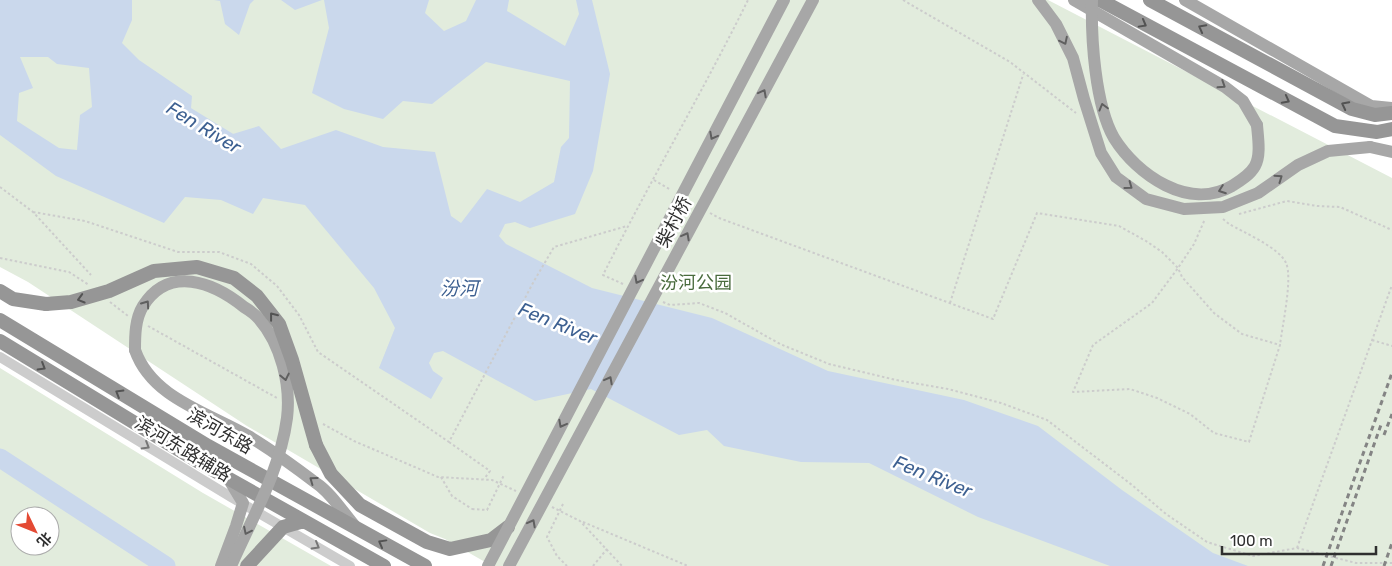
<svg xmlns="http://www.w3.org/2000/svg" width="1392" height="566" font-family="Rubik,'Noto Sans SC',sans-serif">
	<rect width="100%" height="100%" fill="#fff"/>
	<path fill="#e2ecdd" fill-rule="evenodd" d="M0,0H1048L1392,178V566H492L445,539L430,533L247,426L28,282L0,267Z
		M0,368L203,493L331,566H0ZM20,516H50V546H20Z"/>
	<path fill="#cad8ec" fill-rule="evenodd" d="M0,0H132V20L122,43L139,60L192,96L190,121L213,140L259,126L281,149L336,130L383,147L435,152L451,216L461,223L487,189L520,202L554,182L561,147L569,138L570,81L486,62L432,104L403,101L383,119L344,109L312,93L329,28L324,0H429L425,13L444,31L466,21L476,0H509L507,11L565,46L579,14L576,0H592L610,74L593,171L575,214L530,228L515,222L505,224L499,236L506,244L592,288L712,318L828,371L964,400L1038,426L1122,490L1213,553L1248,566H1110L978,517L869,463L801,462L724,446L707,430L679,435L591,389L535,401L443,351L434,353L429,363L433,371L443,378L431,399L379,368L395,328L374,288L305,205L263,198L253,214L221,200L185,197L164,223L56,176L0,135ZM20,57H48L57,64L89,68L92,107L80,115L77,150L59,148L17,121L19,93L33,88Z
		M214,0H254L250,4L239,35L225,24L220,1Z
		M281,0H322L295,10Z"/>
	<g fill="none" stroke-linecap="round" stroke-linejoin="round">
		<path stroke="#cad8ec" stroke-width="19" d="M168,105L243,151
			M0,458L166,566"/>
		<path stroke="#ccc" stroke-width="2" stroke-dasharray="2.5 2.5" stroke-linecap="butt" d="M903,0L1010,62L1076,113
			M654,180L671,190
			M0,187L33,212L91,275
			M33,212L85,221L178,252H219L251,264L277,286L299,315L318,352L449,442L534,281L554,247L627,226
			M710,213L719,218L993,319L1037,213L1119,226L1146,241L1162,252L1178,268L1182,277L1214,313L1242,334L1280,345L1249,442L1214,433L1190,414L1157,398L1130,389L1073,392L1093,345L1152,303L1178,268L1194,244L1205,219
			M1239,214L1287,201L1317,206L1340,207L1392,230
			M1223,219L1229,224C1243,232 1280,248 1286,263C1293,278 1282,327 1280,345
			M0,258L69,272L89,285
			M623,284L603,275C649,183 702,93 748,0
			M110,302L128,316
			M663,302L670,305L699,303L725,313L780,344L829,364L896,380L948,389L1001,403L1047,420L1132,485L1166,514L1207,542L1253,556L1297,548L1356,563H1392
			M950,303L1024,72
			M148,326L277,398
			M1372,340L1392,346
			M323,424L354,441L438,477L492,480L516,491
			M449,442L490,471L484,479
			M441,477L452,496L472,509
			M552,507L580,521L622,566
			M583,522L688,566
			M1297,548L1392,285
			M593,566L607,549"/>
		<path stroke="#ccc" stroke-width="10" d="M0,357L231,497L350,566"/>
		<path stroke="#a7a7a7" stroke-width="12" d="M1074,0L1225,87L1243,101L1257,125
			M1185,0L1371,106L1392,108
			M1370,147L1392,152
			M135,350C152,399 210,413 250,437C273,451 295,467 316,483C330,492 343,512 354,525
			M221,566L236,526L243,503L228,478"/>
		<path stroke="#969696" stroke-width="14" d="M1100,0L1335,126L1377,132L1392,129
			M1150,0L1352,109L1375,115L1392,113
			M0,291L13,299L46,304
			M0,320L208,446L425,566
			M0,341L199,462L384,566
			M316,445L331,474L360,505L427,542L450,549L491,540L508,527
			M247,566L283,527L304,521"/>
		<path stroke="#848484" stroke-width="3" stroke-dasharray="5 4" stroke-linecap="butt" d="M1384,435L1392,414
			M1323,566L1392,373
			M1331,566L1382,422
			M1384,566L1392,543"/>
		<path stroke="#ccc" stroke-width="2" stroke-dasharray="2.5 2.5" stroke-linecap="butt" d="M563,504L547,537L557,556L567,566
			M472,509L487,510L504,475"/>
		<path stroke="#a7a7a7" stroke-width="12" d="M1038,0L1056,24L1073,58L1084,99L1101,153L1116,177L1146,199L1184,209L1223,207L1258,193L1298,165L1328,151L1370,147
			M1092,0C1091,38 1095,105 1114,138C1137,175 1189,211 1232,186C1240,181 1250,175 1255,166C1261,155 1258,138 1257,125
			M135,350C135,336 135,319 143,306C169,265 213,282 244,307C249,310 255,314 259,319C281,344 291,385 287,418C280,471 252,518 231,566
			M488,566L784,0
			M509,566L813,0"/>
		<path stroke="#969696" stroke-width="14" d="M46,304L71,302L109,291L154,271L197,267L234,278L257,296L279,324L292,360L316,445"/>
	</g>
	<defs><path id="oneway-chevron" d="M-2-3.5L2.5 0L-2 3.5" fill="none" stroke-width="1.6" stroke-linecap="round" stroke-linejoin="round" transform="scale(1.25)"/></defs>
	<g stroke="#535353">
		<use href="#oneway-chevron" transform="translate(1143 24) rotate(29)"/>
		<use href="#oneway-chevron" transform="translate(1202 28) rotate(-152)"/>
		<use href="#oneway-chevron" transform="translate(1286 100) rotate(28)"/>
		<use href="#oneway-chevron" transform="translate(1345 105) rotate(-153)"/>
		<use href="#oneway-chevron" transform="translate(81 299) rotate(164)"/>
		<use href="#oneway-chevron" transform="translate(273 316) rotate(-128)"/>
		<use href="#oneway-chevron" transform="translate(42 367) rotate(31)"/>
		<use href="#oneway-chevron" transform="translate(119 393) rotate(-149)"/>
		<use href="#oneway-chevron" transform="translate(382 543) rotate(-151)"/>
	</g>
	<g stroke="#5f5f5f">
		<use href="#oneway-chevron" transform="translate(1064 41) rotate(64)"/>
		<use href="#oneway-chevron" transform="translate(1222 85) rotate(33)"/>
		<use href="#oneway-chevron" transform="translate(763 93) rotate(-62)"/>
		<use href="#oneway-chevron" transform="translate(1103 107) rotate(-105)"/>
		<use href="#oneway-chevron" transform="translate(713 136) rotate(118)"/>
		<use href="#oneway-chevron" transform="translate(1279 178) rotate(-35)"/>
		<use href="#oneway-chevron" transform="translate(1129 186) rotate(36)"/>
		<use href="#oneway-chevron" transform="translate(1222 190) rotate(160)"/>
		<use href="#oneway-chevron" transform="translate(686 236) rotate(-62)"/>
		<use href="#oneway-chevron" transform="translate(638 280) rotate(118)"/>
		<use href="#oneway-chevron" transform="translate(146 304) rotate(-55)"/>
		<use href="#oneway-chevron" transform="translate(285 377) rotate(78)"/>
		<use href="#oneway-chevron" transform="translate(609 380) rotate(-62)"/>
		<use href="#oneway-chevron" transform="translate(562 424) rotate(118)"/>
		<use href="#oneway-chevron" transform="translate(313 480) rotate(-144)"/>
		<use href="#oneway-chevron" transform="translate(532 523) rotate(-62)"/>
		<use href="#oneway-chevron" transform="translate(247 531) rotate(116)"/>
	</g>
	<g stroke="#767676">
		<use href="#oneway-chevron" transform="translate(146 446) rotate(31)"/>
		<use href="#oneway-chevron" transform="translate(316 546) rotate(30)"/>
	</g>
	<g text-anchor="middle" stroke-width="5" stroke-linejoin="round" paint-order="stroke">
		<g font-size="18" fill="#2f2f2f" stroke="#fff">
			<text transform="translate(674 222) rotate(-62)" y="6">柴村桥</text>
			<text transform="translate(220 431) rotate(30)" y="6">滨河东路</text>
			<text transform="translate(183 449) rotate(31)" y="6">滨河东路辅路</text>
		</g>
		<g font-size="18" fill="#496b3d" stroke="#fff">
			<text x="696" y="289">汾河公园</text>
		</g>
		<g font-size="19" font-style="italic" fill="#3d6091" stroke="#fff">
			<text transform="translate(204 127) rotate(31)" y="7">Fen River</text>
			<text x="459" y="295">汾河</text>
			<text transform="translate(558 323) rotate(22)" y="7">Fen River</text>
			<text transform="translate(933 476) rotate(22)" y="7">Fen River</text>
		</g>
	</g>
	<g transform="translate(35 531) rotate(133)"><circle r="24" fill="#ffffff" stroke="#acacac"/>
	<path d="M0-4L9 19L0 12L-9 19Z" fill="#e44a34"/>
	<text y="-8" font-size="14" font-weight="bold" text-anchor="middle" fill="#2f2f2f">北</text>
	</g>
	<path d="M1222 546v8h154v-8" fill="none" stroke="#2f2f2f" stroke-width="2.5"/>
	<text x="1230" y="546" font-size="15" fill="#2f2f2f" stroke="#ffffff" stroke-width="4" paint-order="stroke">100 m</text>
</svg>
